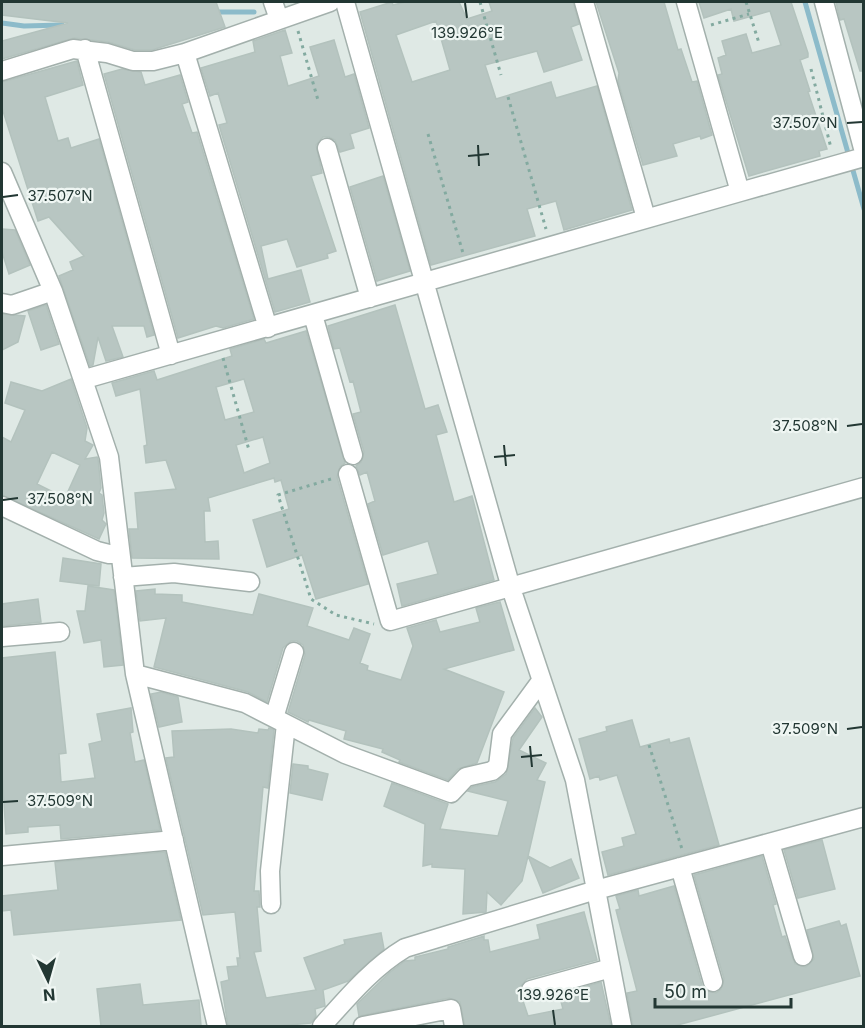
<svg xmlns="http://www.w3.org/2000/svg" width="865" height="1028" font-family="Inter,sans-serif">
	<rect width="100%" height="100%" fill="#dfe9e5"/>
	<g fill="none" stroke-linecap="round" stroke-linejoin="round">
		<path stroke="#8cbbca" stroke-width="5" d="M805,2L864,209
			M215,12H254
			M2,23L24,26L62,25"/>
	</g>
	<path fill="#b8c6c2" stroke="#b3c2bd" stroke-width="1.5" fill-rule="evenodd" d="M2,2H216L225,27L152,50H135L108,42L74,38L2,59V41L68,23L2,15Z
		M392,2L393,5L405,2H459L467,19L492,11L489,2H573L579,24L571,27L582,60L544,72L537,51L485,65L496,99L551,82L556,98L597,86L632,210L564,230L556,201L527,209L535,236L431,265L360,12ZM436,21L450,70L412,82L396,35Z
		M596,2H664L678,50L681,49L692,82L697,81L712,135L701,139L700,136L673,144L677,156L643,165L618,81L619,73Z
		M699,2H791L808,53V57L800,60L810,91L808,92L827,149L819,151L820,156L749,176L718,75L722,74L718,58L726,55L722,41L746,34L752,53L781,45L770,11L734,21L731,9L704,18Z
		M836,2H864V71H860L844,19L840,20Z
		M285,30L292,53L280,56L288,86L319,76L310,47L334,40L345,77L354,74L369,128L350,134L354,148L340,152L335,140L329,137H323L316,145L322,173L311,176L336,251L327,254L328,258L297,267L287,239L261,246L268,279L301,270L310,302L275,312L219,125L227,123L218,93L210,96L201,68L255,52L253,41Z
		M77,61L83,85L45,97L58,141L68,138L71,148L99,139L154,335L147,337L144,326H112L123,357L106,361L98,337L93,365L90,366L59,276L73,270L70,262L84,256L49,217L38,221L2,108V82Z
		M122,69L141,72L145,85L180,75L188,102L182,104L192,133L197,132L254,319L223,328L216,326L178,338L104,74Z
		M383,176L410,271L377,281L350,187Z
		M2,229L15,230L30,265L9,274L2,252Z
		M46,305L59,344L41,350L28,311Z
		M395,305L425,409L438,405L447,432L436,435L454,502L472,496L494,580L402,606L397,584L438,574L428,541L383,555L368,504L375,501L367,472L360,475L356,466L361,462L364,452L353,414L361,412L353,381L350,382L340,348L334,349L328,326Z
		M2,314L25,316L18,342L2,350Z
		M306,331L345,463L340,467L337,477L368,584L316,599L302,555L267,567L253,520L289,509L281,480L275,482L274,478L208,498L210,511H204L205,542L218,541L219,559L132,558L129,529H138L135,493L176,489L166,460L146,463L144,446L147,445L140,389L116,396L112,383L154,371L157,380L232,356L230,349L264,339L266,343ZM244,379L254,412L225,420L216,387ZM263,437L270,463L244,473L236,445Z
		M71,379L87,428L85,441L93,445L85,459L97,457L98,459L101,488L99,493L102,495L104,513L102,520L106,524L99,539L2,495V437L11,442L25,410L5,403L11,382L42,391ZM52,452L80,465L65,498L37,484Z
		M63,558L101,564L99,586L60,581Z
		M88,586L114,590L123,665L104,667L101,640L84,643L77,611H85Z
		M155,589V594L182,595V602L253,615L259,594L313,608L307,626L349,640L354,628L370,634L360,663L368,666L367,670L401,680L413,646L407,628L436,620L440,632L480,622L476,608L500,602L514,650L444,669L504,692L477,763L458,769L448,780L399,762L400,760L382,752L383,749L344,739L346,731L309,720L308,722L288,712L305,655L303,645L297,641H291L283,648L267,702L248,692L154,667L166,618L140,621L136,591Z
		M38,599L41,622L2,626V604Z
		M55,652L66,753L59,754L61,782L95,778L89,744L102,741L97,714L131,708L133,732L130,733L135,762L144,760L160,830L61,839L60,825L28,827V832L6,834L2,772V658Z
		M161,692L178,697L182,722L159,727L151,694Z
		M535,708L542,717L519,750L546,763L537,780L545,782L528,856L550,868L571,859L579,878L543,893L528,856L522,881L501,905L487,892L486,912L463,914L465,869L432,867V864L423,866L425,824L384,806L392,783L448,804L440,829L498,836L508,801L468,791L472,787L495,782L506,774L513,738Z
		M632,720L640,747L669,739L670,743L689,738L719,845L608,875L602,852L624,846L622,838L636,834L617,775L600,780L599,776L590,779L579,739L607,731L606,727Z
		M269,728L274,730L268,788L263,787L254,891H259L260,907H257L261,951L254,952L266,998L316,990L304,958L345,944L344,940L381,933L384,949L348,981L323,990L325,1006L315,1009L316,1016L311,1023L278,1026H228L221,982L229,980L227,967L238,966L237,958H240L235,912L203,915L166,758L174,757L172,731L231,729L258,733L259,729L268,730Z
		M293,764L308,766V769L328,774L322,800L290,793Z
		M822,840L835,889L798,898L784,850Z
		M165,852L181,920L14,935L11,910L2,911V896L58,890L55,862Z
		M762,856L776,904L773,905L782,937L785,936L795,964L806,967L814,959L807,930L839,921L841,926L846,924L860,976L674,1026H633L627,993L637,991L616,910L620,909L616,896L638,890L639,896L674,886L702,985L706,990L716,993L721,989L724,979L694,875Z
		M584,912L597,960L527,979L520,987V992L528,1016L563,1009L559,994L601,982L611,1026H465L460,1002L449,998L359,1016L357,1004L359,1002L389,973L405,961L415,960V957L448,949V947L484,936V940H488L490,952L540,939L537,925Z
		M140,984L143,1005L199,1000L201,1026H101L97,989Z"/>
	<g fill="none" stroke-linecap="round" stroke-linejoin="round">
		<defs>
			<path id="minor" d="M273,2L279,19
				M345,2L511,588L575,780L622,1026
				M584,2L646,218
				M824,2L864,152
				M85,49L171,355
				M2,71L73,49L107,53L133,61H153L185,53
				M327,148L370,298
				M2,172L53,291L109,457L135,674L217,1026
				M740,192L864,157
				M2,303L12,305L53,291
				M313,315L353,455
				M268,328L185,53L330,2
				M85,379L740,192L686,2
				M348,474L390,621L864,487
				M2,506L97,551L109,554H120
				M123,577L174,573L250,582
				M2,637L60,632
				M135,674L245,703L345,754L451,793L466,777L492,771L498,766L502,734L541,681
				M274,718L294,652
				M770,843L803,956
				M2,856L174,840
				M680,867L713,982
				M271,904L270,871L286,724
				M531,990L611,968
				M322,1026C348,997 372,968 405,948L596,890L864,817
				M363,1026L451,1009L454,1026"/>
		</defs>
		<use href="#minor" stroke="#a3b0ac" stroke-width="21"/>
		<path stroke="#83aaa0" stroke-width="3" stroke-dasharray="3 4.5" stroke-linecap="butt" d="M480,2L501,75
			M746,2L759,43
			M711,25L749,14
			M298,31L318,100
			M811,69L831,148
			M508,97L546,229
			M428,134L463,253
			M223,358L249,450
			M331,479L278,495L311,599L336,615L374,624
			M649,745L682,849"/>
		<use href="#minor" stroke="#fff" stroke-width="18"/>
	</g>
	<path fill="none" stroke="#223733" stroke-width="2" d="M465,3L467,18M847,123L862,122M478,145L479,166M468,156L489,154M3,197L18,195M847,426L862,424M504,445L506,466M494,457L515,455M3,500L18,498M847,729L862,727M530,746L532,767M521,757L542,755M3,802L18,801M553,1010L555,1025"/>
	<g font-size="15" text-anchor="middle" fill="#223733" stroke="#eff6f3" stroke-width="4.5" stroke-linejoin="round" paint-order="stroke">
		<text x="467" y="38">139.926°E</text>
		<text x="805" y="128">37.507°N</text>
		<text x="60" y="201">37.507°N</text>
		<text x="805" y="431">37.508°N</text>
		<text x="60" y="504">37.508°N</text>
		<text x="805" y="734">37.509°N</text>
		<text x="60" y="806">37.509°N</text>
		<text x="553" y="1000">139.926°E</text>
	</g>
	<rect width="865" height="1028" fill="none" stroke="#223733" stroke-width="6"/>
	<g transform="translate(48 980) rotate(175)" stroke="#eff6f3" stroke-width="4.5" paint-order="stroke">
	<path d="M0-4.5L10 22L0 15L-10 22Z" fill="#223733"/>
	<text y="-9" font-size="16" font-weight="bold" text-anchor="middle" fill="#223733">N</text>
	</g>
	<path d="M655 998v9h136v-9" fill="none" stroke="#223733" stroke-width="3"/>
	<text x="664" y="998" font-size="18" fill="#223733" stroke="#eff6f3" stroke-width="4.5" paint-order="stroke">50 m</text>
</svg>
